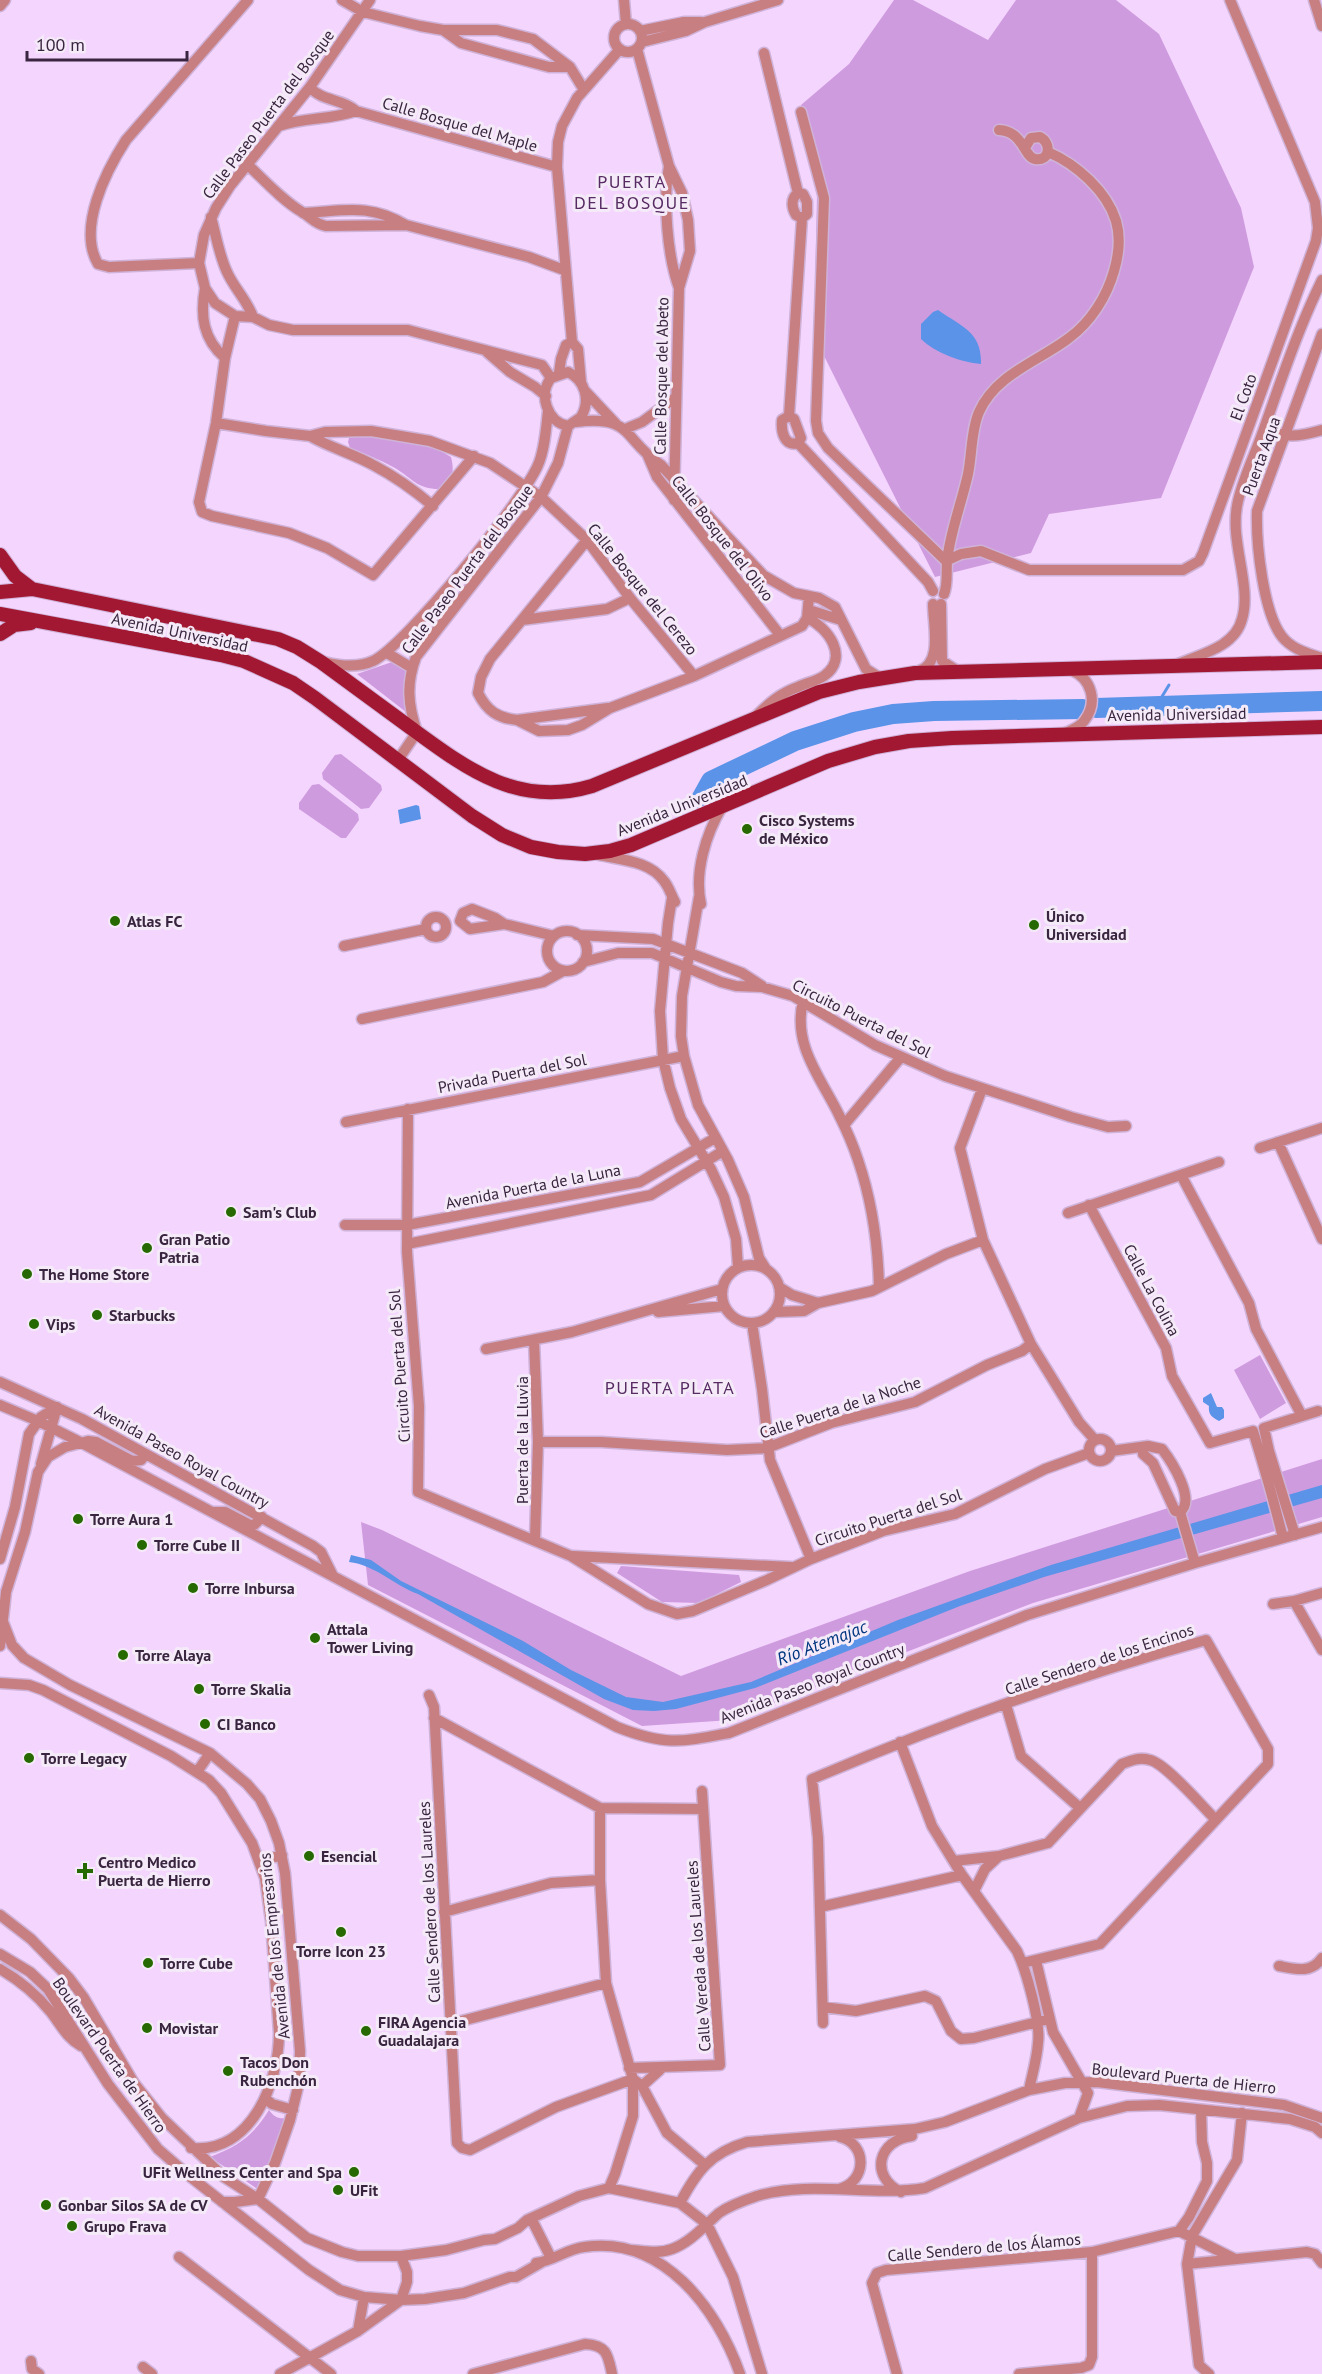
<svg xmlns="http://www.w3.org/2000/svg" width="1322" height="2374" font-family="'PT Sans',sans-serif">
	<rect width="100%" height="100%" fill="#f4d5fe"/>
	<path fill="#cf9bdf" d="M894,0H913L988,40L1016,0H1116L1159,34L1241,208L1254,267L1161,498L1049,514L1031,553L935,577L814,336L817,195L801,105L849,64Z
		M366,436C398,439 423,439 451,457C455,472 452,478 442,489C418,490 413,479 395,468C380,460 366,454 350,448L348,442L349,438Z
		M395,661L405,668L407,674L403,689L406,712L357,674Z
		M341,754L381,785L382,790L369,808L361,809L323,779L322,773L335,755Z
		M319,784L358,814L359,820L346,838H341L299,809V803L312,785Z
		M1260,1355L1286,1403L1260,1419L1234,1370Z
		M1322,1459V1517L1033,1603L731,1720L642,1726L368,1585L361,1522L382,1530L681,1676L970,1571Z
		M621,1566L739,1575L741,1582L699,1603L662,1602L617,1573Z
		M269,2110C274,2117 278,2119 287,2118L274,2158L259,2190L210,2157C238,2146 253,2136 269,2110Z"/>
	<path fill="#5a93e7" d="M938,310C962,327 982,332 981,364C961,362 935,353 921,339V324L933,312Z
		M416,805L419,806L421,819L400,824L398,810Z
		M1211,1393L1217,1407H1222L1224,1410V1418L1219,1421C1212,1417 1208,1415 1209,1406L1203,1402V1398Z
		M1322,1485V1498L1044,1577L960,1606L755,1688L676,1709L654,1711L633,1710L604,1699L418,1594C394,1585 375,1565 349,1562L351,1555L371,1560L401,1581L523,1641L571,1670L626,1697L663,1702L751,1682L898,1620L1051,1565Z"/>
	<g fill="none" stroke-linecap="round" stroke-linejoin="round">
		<path stroke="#5a93e7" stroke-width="3" d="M1155,708L1169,685"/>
		<path stroke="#5a93e7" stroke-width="20" d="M1096,708L1322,701
			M701,799L711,781L795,741L854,722L893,714L934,711L1083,709"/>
		<defs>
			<path id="minor" d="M342,0L363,12L420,26L443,30H497L533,39L570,67L584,90
				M370,0L310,87L230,186L216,208L204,235L199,263L205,288L215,303L235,316L253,317L269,325L293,330H408L542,365L551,378
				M624,0L626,24
				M1314,0L1322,26
				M0,6L5,0
				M614 38a14 14 0 1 1 28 0a14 14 0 1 1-28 0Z
				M443,30L461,43L549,67H570
				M640,31L684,22H701
				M642,42L686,31L705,22L778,0
				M637,49L669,166L682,193L688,220L690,251L679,288
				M764,53L798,193C790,199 792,208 796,215L802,218
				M310,87C322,102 342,98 356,111L557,167
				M801,112L824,198L816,421L818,433L828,448L946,561L961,554L981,551L1029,570H1183L1199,561L1203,553L1316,241L1318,228L1315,202L1230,0
				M279,126C304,117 331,120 356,111
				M999,130C1023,131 1024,157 1035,159C1050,162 1052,143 1040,137L1031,138L1026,146
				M248,165C265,181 282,200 302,212C312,218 315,224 326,226L406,225
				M669,166C663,200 667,255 679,288L674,500
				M798,193L803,194L807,202V214L802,218
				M303,213C344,211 369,203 406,225L529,257L564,270
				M211,217C216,235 219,255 227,272C234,288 247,300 253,317
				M199,263L109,267L98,264C77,228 106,171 126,140L248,0
				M205,288C200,316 203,339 225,358
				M235,316L225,358L216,423L199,502L202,512L212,516L289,533L327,548L373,575L474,456
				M1322,334L1257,511C1256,542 1263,618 1285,640C1295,650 1309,654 1322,658
				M487,352L510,372L535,387L546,396
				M568,372C585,380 591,400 581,417L568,426C547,422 538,394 551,378Z
				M559,373L561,359L566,345L572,342
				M581,382L578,349L572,342L557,167L558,142L562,126L577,98L620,49
				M585,391L616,424
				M789,416L802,218
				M789,416L782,420C781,431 784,447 798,443
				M789,416L794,419L801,438L798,443
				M576,422C634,415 622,439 661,465L763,575L794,593L819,598L835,607L866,669L880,678
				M216,423L266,431L310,436L325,432L371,431L430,441L490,463L541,497L587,540L630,598L694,676
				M625,429L642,422L676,397
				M1264,429C1288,438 1297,437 1322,430
				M310,436C331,448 354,454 375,466C396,477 415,491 433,506
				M798,443L928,582L933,591
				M648,456L657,477L780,635
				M587,540L490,659L481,677L478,693C487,711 498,718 517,720L608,708
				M747,592L763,575
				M944,594C949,582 945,567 948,554C952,527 962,501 968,474C972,455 971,430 979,412C996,374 1039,361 1069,338C1091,322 1107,296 1114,271C1119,254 1121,238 1116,221C1107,191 1076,164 1048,152
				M941,604L942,661L959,672
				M809,610L841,620
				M522,620L607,609L630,598
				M172,646C176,629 187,627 202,630
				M387,653L412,668
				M324,662C340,666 358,668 373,661C406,645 523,501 538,465C545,449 546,428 548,411
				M1178,664C1201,654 1235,647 1242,619C1252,586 1230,543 1237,506C1241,483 1253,459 1261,437C1280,384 1297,331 1322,280
				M919,671C943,663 933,625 933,604
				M756,716C769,703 781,693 798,687C806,683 817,681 824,676C850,658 828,627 807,618
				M517,720L539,731L568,730L582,725L610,708L694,676L802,626L807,618L809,596
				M1064,734C1071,730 1080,727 1084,721C1099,702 1091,678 1071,670
				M398,760L417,732C408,705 406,684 416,657L541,497L558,463L568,426
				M599,855C622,860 650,861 664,881C669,887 671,895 675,902
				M699,897L682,996L681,1036L684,1056L698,1105L728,1160L744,1197L759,1258L766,1269
				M672,898L668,923L660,1011L663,1059L670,1088L681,1119L711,1169L724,1197L736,1239L738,1267
				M701,904C694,872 706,834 722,807
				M426 927a10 10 0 1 1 20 0a10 10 0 1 1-20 0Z
				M460,921L463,913L472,909L495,918L504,924L554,936
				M460,921L470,929L504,924
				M547 951a20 20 0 1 1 40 0a20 20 0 1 1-40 0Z
				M577,935L653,939L742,973L762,986
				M344,946L426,929
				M583,962L618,953H652L721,982L736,986L762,987L793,996L875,1045L945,1076L1071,1117L1108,1127L1126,1126
				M803,1001C792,1046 822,1079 840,1117C847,1131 853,1145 858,1160C872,1201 878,1244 879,1287
				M362,1019L543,982L563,971
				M982,1089L960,1148L983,1240L1031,1344L1079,1422L1095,1440
				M408,1109L407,1252L419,1406L418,1492L571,1556L648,1604L677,1614L693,1611L767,1580L811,1559L883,1531L955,1514L1045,1469L1089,1453
				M346,1122L684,1056
				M844,1125L901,1057
				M1278,1142L1322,1239
				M1260,1148L1322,1128
				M1181,1175L1249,1303L1256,1329L1302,1416
				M1089,1205L1166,1348L1172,1376L1210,1443L1253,1431C1264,1466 1274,1502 1283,1538
				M1068,1213L1219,1162
				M345,1225H407L640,1182L715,1138
				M407,1244L651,1195L723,1151
				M722 1294a29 29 0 1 1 58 0a29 29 0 1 1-58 0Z
				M779,1287L792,1295L818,1303
				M658,1312L724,1306
				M774,1312L804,1311L818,1303L872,1291L946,1254L983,1240
				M752,1323L762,1389L770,1460L811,1559
				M534,1340L538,1442L535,1539
				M486,1349L572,1332L722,1289
				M0,1382L82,1419L313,1546L321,1552L333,1576
				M0,1405L38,1421L80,1442L617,1727C665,1746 681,1742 729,1733L1027,1615L1195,1563L1322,1527
				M1089 1450a11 11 0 1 1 22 0a11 11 0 1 1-22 0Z
				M538,1442H601L727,1450L767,1448L831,1423L915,1402L987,1365L1022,1351L1031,1344
				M1111,1451L1148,1446L1162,1449C1172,1462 1196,1500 1180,1512
				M1143,1454L1153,1463L1175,1511L1180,1512L1195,1563
				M41,1464L57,1407
				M212,1512H225L250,1525H254L262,1517
				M1295,1535L1269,1451L1264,1428L1318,1411
				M573,1556L791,1567
				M0,1559L15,1507L29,1434L41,1417L57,1407
				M1294,1601L1322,1650
				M1273,1604L1294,1601L1322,1593
				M0,1614L12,1645L24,1658L70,1685L210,1753L247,1784L260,1799L271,1821L279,1843L285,1873L300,2051L299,2083L290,2120L275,2163L258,2199L235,2202H222
				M0,1646L6,1592L25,1532L38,1472L48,1457L65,1447L88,1441L96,1442L132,1461L141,1460L146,1454
				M0,1683L29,1685L43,1690L171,1756L209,1780L221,1793L252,1843L265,1878L271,1921L279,2033C279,2083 251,2154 191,2148
				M429,1695L434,1707L457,2143L462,2148L470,2150L556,2107L633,2079
				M1006,1705L1021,1756L1080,1808
				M434,1718L600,1808L703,1809
				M900,1742L932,1826L962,1875L1017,1951C1026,1970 1041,2022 1038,2043C1037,2059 1032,2075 1029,2090
				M197,1772L210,1753
				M600,1808V1880L606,1983L633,2079V2116L615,2174L609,2188
				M260,1861L282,1855
				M954,1861L999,1856L1048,1843L1122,1764C1132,1760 1139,1757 1150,1760C1165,1763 1203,1807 1216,1820
				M974,1891L985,1869L999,1856
				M820,1907L962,1875
				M444,1912L551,1883L600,1880
				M0,1915L31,1939L69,1978L84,1998L134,2083L162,2118L224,2177L258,2199L307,2238L342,2252L358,2256H401L446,2250L484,2240L495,2239L518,2228L527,2220L579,2196L609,2188L680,2203L707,2224L733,2277L762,2374
				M0,1954L30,1972L48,1989L108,2084L158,2149L188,2175L309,2270L340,2290L364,2297L401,2300L425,2299L464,2293L510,2277H516L542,2262
				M1036,1961L1053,2032L1088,2093L1079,2118
				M1279,1966C1295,1969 1311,1974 1322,1958
				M0,1969C19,1980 36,1994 50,2011C61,2025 66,2037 81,2046
				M823,2007L856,2011L925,1996L936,2001L951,2031L961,2039L974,2038L1049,2019
				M823,2023L818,1838L812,1779C940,1725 1072,1677 1206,1640L1268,1749V1764L1100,1944L1023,1963
				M450,2024L606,1983
				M629,2068L720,2065L702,1791
				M633,2079L642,2086L667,2133L705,2165
				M642,2086L662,2068
				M265,2098L272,2104L293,2110
				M839,2189C867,2182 868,2144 840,2137
				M901,2192C869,2176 878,2140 912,2136
				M680,2203C697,2171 710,2153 747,2142L915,2129L945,2122L1029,2090L1065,2083L1097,2082L1284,2105L1322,2118
				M531,2218L551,2258
				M1179,2231L1189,2217L1207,2181V2163L1202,2142L1201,2110
				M631,2250C645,2251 659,2254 672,2249C691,2242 704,2226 719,2213C729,2206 745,2200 757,2196C812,2180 870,2197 925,2188L1079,2118L1127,2106L1159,2105L1290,2119L1315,2127L1322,2133
				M179,2257L331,2374
				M536,2263C553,2261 567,2249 584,2247C662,2235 717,2308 740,2374
				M1187,2264L1307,2252L1315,2254L1322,2263
				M358,2331L364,2297
				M31,2361L32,2369L39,2374
				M143,2367L152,2374
				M280,2374L358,2331L401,2300L407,2282V2272L401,2256
				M473,2374L585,2344C607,2345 608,2355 612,2374
				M897,2374L872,2283L877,2273L886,2270L1092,2252L1179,2231L1235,2259
				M1019,2374L1081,2368L1089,2365L1092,2357V2252
				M1209,2374L1199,2365L1187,2264L1192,2236L1237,2160L1242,2113"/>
			<path id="major" d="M0,555L15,576L32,589
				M0,592L32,589L278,639L297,647L321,662C351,684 381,706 411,728C467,769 518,808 592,786L819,692L859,682L915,673L1322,662
				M0,614L221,655L244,661L293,683L315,698L472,816L502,835L531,847L558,852L585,854L610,851L631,845L828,761L875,747L909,741L952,738L1322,727
				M0,634L14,625L31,623"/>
		</defs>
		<use href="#minor" stroke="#cfb2d8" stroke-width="13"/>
		<use href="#major" stroke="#cfb2d8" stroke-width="16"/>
		<use href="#minor" stroke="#c87f81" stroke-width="10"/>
		<use href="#major" stroke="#a21832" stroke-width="14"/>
	</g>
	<g fill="#266900" stroke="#f5ebf8" stroke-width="2">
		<circle cx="747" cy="829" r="6"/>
		<circle cx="115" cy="921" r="6"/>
		<circle cx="1034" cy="925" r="6"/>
		<circle cx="231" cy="1212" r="6"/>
		<circle cx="147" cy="1248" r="6"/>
		<circle cx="27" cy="1274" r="6"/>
		<circle cx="97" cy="1315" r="6"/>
		<circle cx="34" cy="1324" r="6"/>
		<circle cx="78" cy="1519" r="6"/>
		<circle cx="142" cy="1545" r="6"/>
		<circle cx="193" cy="1588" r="6"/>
		<circle cx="315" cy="1638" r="6"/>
		<circle cx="123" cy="1655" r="6"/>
		<circle cx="199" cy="1689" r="6"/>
		<circle cx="205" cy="1724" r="6"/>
		<circle cx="29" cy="1758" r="6"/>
		<circle cx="309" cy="1856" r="6"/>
		<path d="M82 1862h6v6h6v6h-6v6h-6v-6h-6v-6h6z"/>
		<circle cx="341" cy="1932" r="6"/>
		<circle cx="148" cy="1963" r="6"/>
		<circle cx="147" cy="2028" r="6"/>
		<circle cx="366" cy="2031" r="6"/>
		<circle cx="228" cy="2071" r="6"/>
		<circle cx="354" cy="2172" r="6"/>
		<circle cx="338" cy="2190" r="6"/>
		<circle cx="46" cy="2205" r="6"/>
		<circle cx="72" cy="2226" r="6"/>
	</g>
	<g text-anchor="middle" stroke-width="6" stroke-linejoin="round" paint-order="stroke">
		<g font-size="16" fill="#39253f" stroke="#f5ebf8">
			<text transform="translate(268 114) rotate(-53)" y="6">Calle Paseo Puerta del Bosque</text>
			<text transform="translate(460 124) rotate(16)" y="6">Calle Bosque del Maple</text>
			<text transform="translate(661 376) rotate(-89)" y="6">Calle Bosque del Abeto</text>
			<text transform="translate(1243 397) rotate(-70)" y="6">El Coto</text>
			<text transform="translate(1261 456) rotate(-70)" y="6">Puerta Aqua</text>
			<text transform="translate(723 538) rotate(52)" y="6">Calle Bosque del Olivo</text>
			<text transform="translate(467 569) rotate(-53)" y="6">Calle Paseo Puerta del Bosque</text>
			<text transform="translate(643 589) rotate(51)" y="6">Calle Bosque del Cerezo</text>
			<text transform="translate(180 632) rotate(12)" y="6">Avenida Universidad</text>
			<text transform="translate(1177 714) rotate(-1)" y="6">Avenida Universidad</text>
			<text transform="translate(682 805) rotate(-22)" y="6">Avenida Universidad</text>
			<text transform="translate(862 1018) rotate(27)" y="6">Circuito Puerta del Sol</text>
			<text transform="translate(512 1073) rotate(-11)" y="6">Privada Puerta del Sol</text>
			<text transform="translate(533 1186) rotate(-11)" y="6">Avenida Puerta de la Luna</text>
			<text transform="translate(1152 1290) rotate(62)" y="6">Calle La Colina</text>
			<text transform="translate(399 1366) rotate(-94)" y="6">Circuito Puerta del Sol</text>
			<text transform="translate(840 1407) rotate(-18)" y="6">Calle Puerta de la Noche</text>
			<text transform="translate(522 1440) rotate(-90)" y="6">Puerta de la Lluvia</text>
			<text transform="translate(182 1456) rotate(29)" y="6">Avenida Paseo Royal Country</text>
			<text transform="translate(888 1517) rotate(-18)" y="6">Circuito Puerta del Sol</text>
			<text transform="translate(1099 1659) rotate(-18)" y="6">Calle Sendero de los Encinos</text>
			<text transform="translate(812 1683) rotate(-21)" y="6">Avenida Paseo Royal Country</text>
			<text transform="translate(429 1902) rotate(-93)" y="6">Calle Sendero de los Laureles</text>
			<text transform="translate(274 1946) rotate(-96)" y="6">Avenida de los Empresarios</text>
			<text transform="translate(698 1956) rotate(-94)" y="6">Calle Vereda de los Laureles</text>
			<text transform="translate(110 2055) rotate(55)" y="6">Boulevard Puerta de Hierro</text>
			<text transform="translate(1184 2078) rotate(6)" y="6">Boulevard Puerta de Hierro</text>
			<text transform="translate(984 2247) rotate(-5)" y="6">Calle Sendero de los Álamos</text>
		</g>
		<g font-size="16" font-weight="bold" fill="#39253f" stroke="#f5ebf8" text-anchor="start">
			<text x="759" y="826">Cisco Systems<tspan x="759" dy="18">de México</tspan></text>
			<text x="1046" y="922">Único<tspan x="1046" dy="18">Universidad</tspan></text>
			<text x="127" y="927">Atlas FC</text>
			<text x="243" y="1218">Sam's Club</text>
			<text x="159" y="1245">Gran Patio<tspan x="159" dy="18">Patria</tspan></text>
			<text x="39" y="1280">The Home Store</text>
			<text x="109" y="1321">Starbucks</text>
			<text x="46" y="1330">Vips</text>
			<text x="90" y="1525">Torre Aura 1</text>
			<text x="154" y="1551">Torre Cube II</text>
			<text x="205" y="1594">Torre Inbursa</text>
			<text x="327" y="1635">Attala<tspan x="327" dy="18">Tower Living</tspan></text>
			<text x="135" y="1661">Torre Alaya</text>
			<text x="211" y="1695">Torre Skalia</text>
			<text x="217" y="1730">CI Banco</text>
			<text x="41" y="1764">Torre Legacy</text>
			<text x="321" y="1862">Esencial</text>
			<text x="98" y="1868">Centro Medico<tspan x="98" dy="18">Puerta de Hierro</tspan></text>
			<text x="341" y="1957" text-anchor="middle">Torre Icon 23</text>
			<text x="160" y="1969">Torre Cube</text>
			<text x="378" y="2028">FIRA Agencia<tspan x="378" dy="18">Guadalajara</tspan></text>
			<text x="159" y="2034">Movistar</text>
			<text x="240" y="2068">Tacos Don<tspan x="240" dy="18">Rubenchón</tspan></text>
			<text x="342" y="2178" text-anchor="end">UFit Wellness Center and Spa</text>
			<text x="350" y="2196">UFit</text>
			<text x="58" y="2211">Gonbar Silos SA de CV</text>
			<text x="84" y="2232">Grupo Frava</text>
		</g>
		<g font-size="18" letter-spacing="1.5" fill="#572a63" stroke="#f5ebf8">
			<text x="632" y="188">PUERTA<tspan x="632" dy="21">DEL BOSQUE</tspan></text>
			<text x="670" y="1394">PUERTA PLATA</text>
		</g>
		<g font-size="18" font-style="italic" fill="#003680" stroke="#f5ebf8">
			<text transform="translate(822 1643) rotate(-21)" y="6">Río Atemajac</text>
		</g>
	</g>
	<path d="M27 51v9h160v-9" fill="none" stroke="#39253f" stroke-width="3"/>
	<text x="36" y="51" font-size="18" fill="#39253f" stroke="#f5ebf8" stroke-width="4.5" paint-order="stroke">100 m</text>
</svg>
